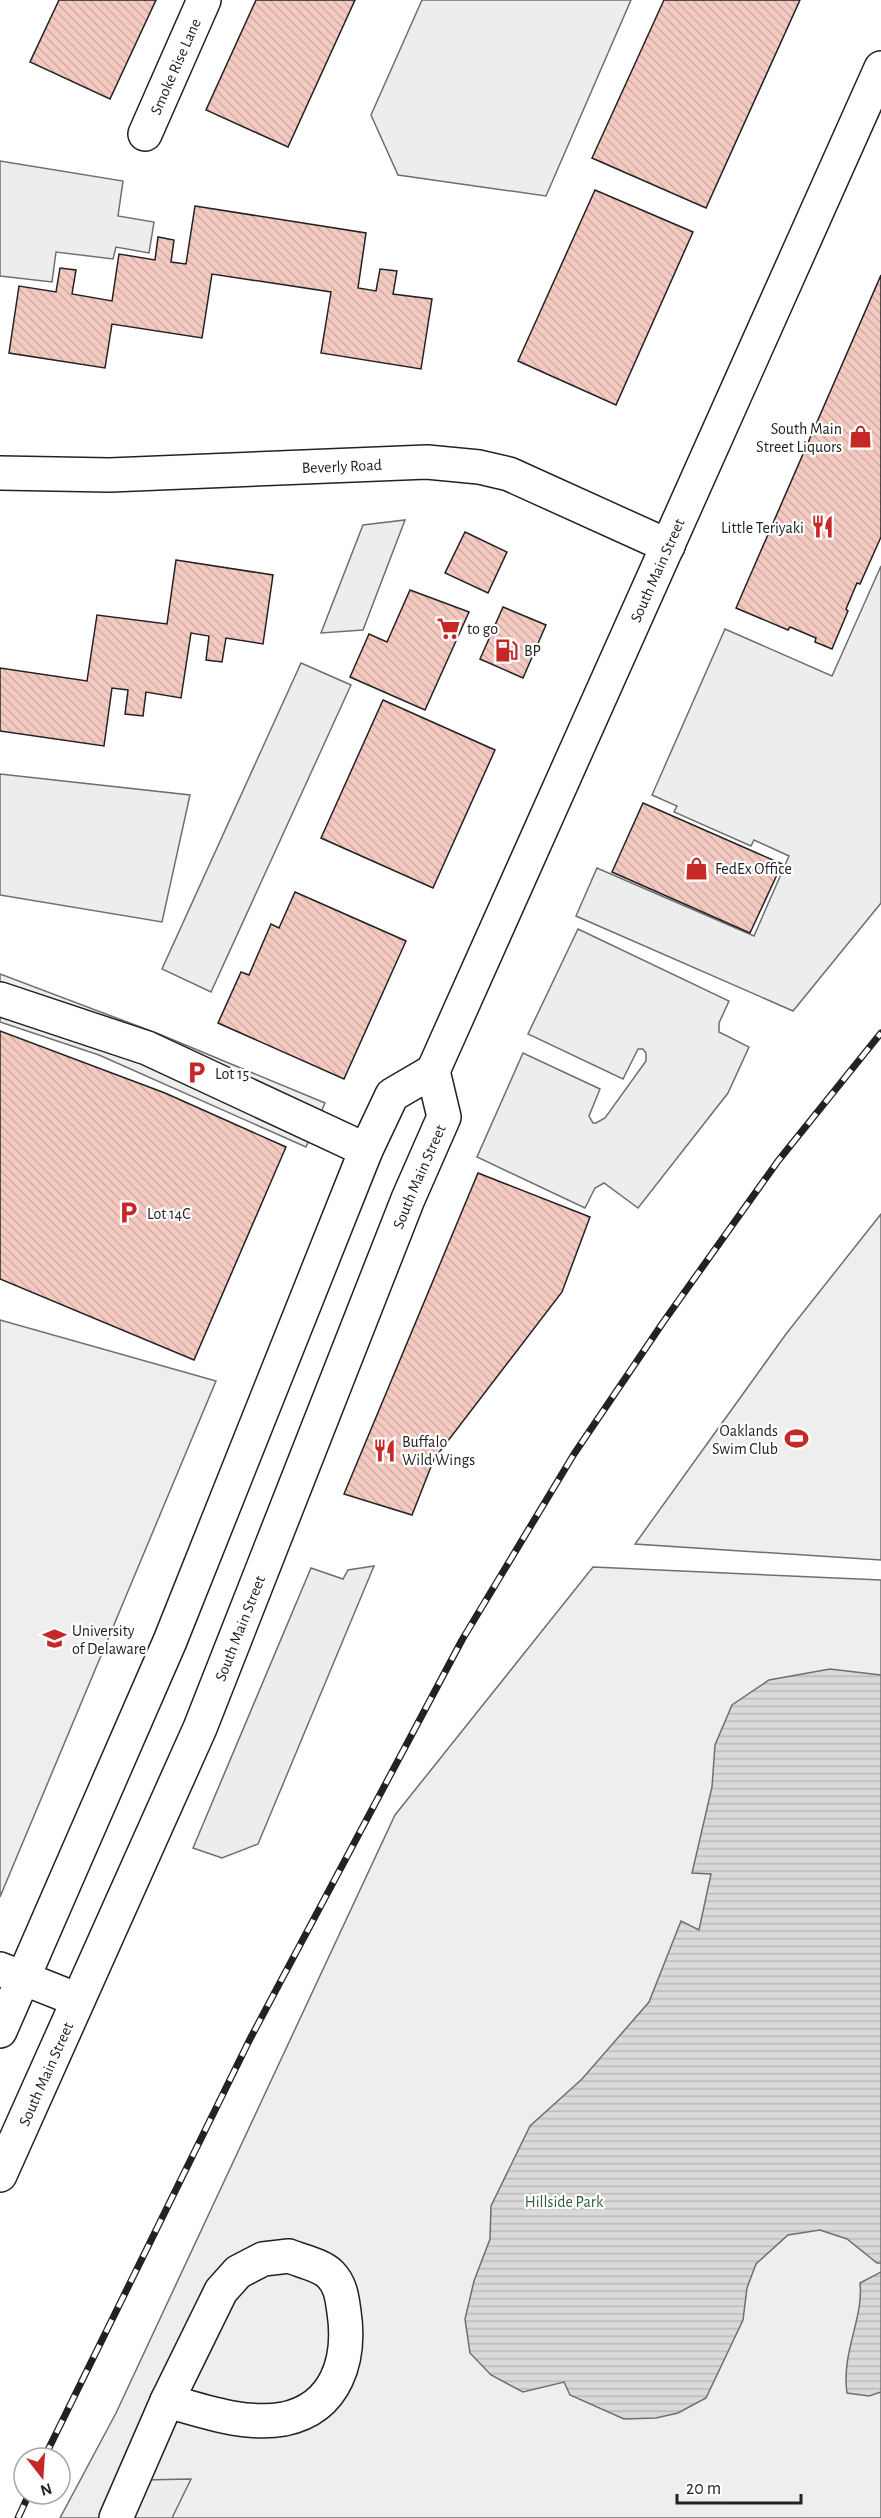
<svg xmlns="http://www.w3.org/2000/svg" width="881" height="2518" font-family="'Alegreya Sans',sans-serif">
	<defs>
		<pattern id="water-rules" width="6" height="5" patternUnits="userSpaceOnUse" patternTransform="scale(1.5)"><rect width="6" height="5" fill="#d9d9d9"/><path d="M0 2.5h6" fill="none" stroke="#bababa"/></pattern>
		<pattern id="building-back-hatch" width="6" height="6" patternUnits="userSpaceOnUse" patternTransform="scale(1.5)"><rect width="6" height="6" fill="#f3c9c0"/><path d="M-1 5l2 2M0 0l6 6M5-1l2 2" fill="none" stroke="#d0aca5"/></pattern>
	</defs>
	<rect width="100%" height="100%" fill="#fff"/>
	<path fill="#eee" stroke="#6f6f6f" stroke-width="1.5" d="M881,1214V1560L635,1544L786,1334Z
		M0,1320L216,1381L0,1897Z
		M593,1567L881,1580V2518H60L116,2413L395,1815Z"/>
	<path fill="#ededed" stroke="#6f6f6f" stroke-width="1.5" d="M422,0H631L546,196L398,175L371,115Z
		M0,161L123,181L118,216L154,222L149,253L116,247L113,259L56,252L52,282L0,276Z
		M405,520L363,630L321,633L363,525Z
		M881,566V903L793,1011L576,916L597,868L754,936L789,856L754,840L751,846L674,812L677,806L652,795L725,629L832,676Z
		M301,663L351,685L211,992L162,969Z
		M0,774L190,795L162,922L0,895Z
		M578,929L729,1001L719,1023V1032L749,1047L728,1093L638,1208L604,1183L595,1188L585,1208L477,1157L523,1053L600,1089L589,1116L593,1123H596L605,1118L646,1061V1053L643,1049H638L623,1079L528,1034Z
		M0,974L159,1034L325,1103L306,1147L99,1055L0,1022Z
		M374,1566L258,1844L222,1858L193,1848L311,1568L343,1579L348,1570Z
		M191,2479L172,2518H128L143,2480Z"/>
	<path fill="url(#water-rules)" stroke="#6f6f6f" stroke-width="1.5" d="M830,1669L881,1675V2263H877L847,2239L820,2230L788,2235L756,2264L747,2288L743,2320L706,2398L678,2413L656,2418L624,2419L570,2395L564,2382L523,2392L491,2375L470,2353L465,2319L474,2281L490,2239L491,2206L530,2126L582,2079L649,2002L681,1921L699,1930L711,1874L692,1873L712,1787L715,1745L732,1705L769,1680Z
		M881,2272V2392L869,2396L847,2393C841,2353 864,2317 860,2283Z"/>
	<path fill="url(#building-back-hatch)" stroke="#222" stroke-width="1.5" d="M59,0H156L110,99L30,62Z
		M256,0H355L288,147L206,110Z
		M664,0H800L706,208L592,158Z
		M595,190L693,232L616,405L518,361Z
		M195,206L366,233L358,288L376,291L380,269L397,271L393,294L432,299L421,369L321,353L331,292L212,274L202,338L112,324L105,368L9,353L19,286L56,292L60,268L76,270L72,294L112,301L119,254L155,260L158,237L174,240L171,262L186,264Z
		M881,275V537L860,584L857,583L846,609L848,611L832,649L815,642L816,638L790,627L788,630L736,608Z
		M465,532L507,552L488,593L445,573Z
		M176,560L273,575L263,644L226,638L222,662L206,660L209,636L191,633L181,698L146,692L143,716L125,714L128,690L112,688L104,746L0,731V668L87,681L97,615L167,624Z
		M410,590L469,612L425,710L350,677L369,634L387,642Z
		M503,607L546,625L523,678L480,659Z
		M383,700L495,750L433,888L321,838Z
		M643,803L782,864L750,933L612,872Z
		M295,892L406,941L344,1079L218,1023L241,972L249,975L271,924L279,928Z
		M0,1031L165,1093L286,1147L194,1360L0,1279Z
		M478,1173L590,1217L562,1292L434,1459L412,1515L344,1494Z"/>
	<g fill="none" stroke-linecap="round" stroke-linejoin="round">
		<defs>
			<g id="minor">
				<path id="s1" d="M145,134L204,0"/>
				<path id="s2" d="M0,473L110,475L427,462L479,467L509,474L668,546"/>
				<path d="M0,999L147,1048L366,1150"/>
				<path d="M0,1969L78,2000"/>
				<path d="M289,2256C301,2261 321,2265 330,2274C341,2285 342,2298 344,2312C351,2359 337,2408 284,2419C244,2426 204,2411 167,2401L221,2291L238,2272L263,2259Z"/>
				<path d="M116,2518L167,2401"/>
			</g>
			<g id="major">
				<path id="s3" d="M0,2031L170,1641L366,1150L392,1095L433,1071L881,68"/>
				<path id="s4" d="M0,2175L200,1728L408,1199L444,1117L433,1071"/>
			</g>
		</defs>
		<use href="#minor" stroke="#222" stroke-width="36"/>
		<use href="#major" stroke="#222" stroke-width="36"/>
		<use href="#minor" stroke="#fff" stroke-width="33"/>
		<use href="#major" stroke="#fff" stroke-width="33"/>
		<defs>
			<path id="rail" d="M44,2458L250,2039L462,1640L574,1454L664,1321L778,1161L881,1033
				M18,2518L29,2494"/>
		</defs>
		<use href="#rail" stroke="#222" stroke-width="7"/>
		<use href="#rail" stroke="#fff" stroke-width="4.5" stroke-dasharray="14" stroke-linecap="butt"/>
	</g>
	<defs>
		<symbol id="shop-bare" viewBox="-9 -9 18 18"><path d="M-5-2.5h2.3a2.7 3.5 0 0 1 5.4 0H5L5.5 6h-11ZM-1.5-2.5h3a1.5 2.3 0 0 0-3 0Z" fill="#c62828" stroke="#fff" stroke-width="2.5" paint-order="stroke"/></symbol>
		<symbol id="restaurant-bare" viewBox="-9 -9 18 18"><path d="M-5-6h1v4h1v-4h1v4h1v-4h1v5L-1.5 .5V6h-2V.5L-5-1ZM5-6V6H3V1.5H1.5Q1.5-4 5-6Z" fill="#c62828" stroke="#fff" stroke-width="2.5" paint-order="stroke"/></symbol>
		<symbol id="supermarket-bare" viewBox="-9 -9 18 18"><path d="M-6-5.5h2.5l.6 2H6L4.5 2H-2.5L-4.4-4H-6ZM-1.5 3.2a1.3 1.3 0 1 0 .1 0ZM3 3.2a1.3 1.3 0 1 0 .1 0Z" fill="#c62828" stroke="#fff" stroke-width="2.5" paint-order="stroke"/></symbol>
		<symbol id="fuel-bare" viewBox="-9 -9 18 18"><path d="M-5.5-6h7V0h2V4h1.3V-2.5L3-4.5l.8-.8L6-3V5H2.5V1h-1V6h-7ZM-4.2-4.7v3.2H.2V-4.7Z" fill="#c62828" stroke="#fff" stroke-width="2.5" paint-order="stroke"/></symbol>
		<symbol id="parking-bare" viewBox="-9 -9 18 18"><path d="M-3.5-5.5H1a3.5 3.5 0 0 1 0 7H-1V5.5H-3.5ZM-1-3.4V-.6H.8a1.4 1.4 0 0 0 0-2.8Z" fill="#c62828" stroke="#fff" stroke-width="2.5" paint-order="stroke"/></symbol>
		<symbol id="stadium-bare" viewBox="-9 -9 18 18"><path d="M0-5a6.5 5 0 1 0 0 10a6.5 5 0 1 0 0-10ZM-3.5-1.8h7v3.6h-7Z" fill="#c62828" stroke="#fff" stroke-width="2.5" paint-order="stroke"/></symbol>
		<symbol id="university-bare" viewBox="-9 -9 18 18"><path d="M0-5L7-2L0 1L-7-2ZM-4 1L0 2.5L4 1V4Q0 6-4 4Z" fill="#c62828" stroke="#fff" stroke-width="2.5" paint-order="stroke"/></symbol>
	</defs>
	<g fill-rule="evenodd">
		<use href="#shop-bare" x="844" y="420" width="33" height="33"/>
		<use href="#restaurant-bare" x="806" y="510" width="33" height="33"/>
		<use href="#supermarket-bare" x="432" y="612" width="33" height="33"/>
		<use href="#fuel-bare" x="490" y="634" width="33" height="33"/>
		<use href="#shop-bare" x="680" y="852" width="33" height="33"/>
		<use href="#parking-bare" x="180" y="1056" width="33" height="33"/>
		<use href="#parking-bare" x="112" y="1196" width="33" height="33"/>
		<use href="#stadium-bare" x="780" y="1422" width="33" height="33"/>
		<use href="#restaurant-bare" x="368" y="1434" width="33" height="33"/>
		<use href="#university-bare" x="38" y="1622" width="33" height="33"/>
	</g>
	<g text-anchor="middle" stroke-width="4.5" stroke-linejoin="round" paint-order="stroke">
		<g font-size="16" fill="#222" stroke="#fff">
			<text dy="6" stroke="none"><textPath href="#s1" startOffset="74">Smoke Rise Lane</textPath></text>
			<text dy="6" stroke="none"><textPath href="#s2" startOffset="342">Beverly Road</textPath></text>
			<text dy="6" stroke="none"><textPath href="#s3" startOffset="1611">South Main Street</textPath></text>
			<text dy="6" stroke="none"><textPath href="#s4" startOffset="1083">South Main Street</textPath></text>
			<text dy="6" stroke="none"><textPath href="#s4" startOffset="597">South Main Street</textPath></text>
			<text dy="6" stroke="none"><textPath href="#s4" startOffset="111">South Main Street</textPath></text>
		</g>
		<g font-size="16" fill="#222" stroke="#fff" text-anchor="start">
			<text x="842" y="434" text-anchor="end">South Main<tspan x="842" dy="18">Street Liquors</tspan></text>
			<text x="804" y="533" text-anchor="end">Little Teriyaki</text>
			<text x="467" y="634">to go</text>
			<text x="524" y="656">BP</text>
			<text x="715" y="874">FedEx Office</text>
			<text x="215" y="1079">Lot 15</text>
			<text x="147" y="1219">Lot 14C</text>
			<text x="778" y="1436" text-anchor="end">Oaklands<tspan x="778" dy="18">Swim Club</tspan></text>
			<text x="402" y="1447">Buffalo<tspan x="402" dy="18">Wild Wings</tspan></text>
			<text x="72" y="1636">University<tspan x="72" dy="18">of Delaware</tspan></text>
		</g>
		<g font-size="16" fill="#2f5e38" stroke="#fff">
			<text x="564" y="2207">Hillside Park</text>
		</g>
	</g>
	<g transform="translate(42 2476) rotate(163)"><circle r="28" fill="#ffffff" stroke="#a7a7a7" stroke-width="1.5"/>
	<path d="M0-4.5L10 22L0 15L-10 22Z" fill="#c62828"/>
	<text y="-9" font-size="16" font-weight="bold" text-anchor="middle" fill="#222222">N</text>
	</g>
	<path d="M677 2494v9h124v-9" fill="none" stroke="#222222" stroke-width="3"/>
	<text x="686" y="2494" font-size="18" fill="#222222" stroke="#ffffff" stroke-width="4.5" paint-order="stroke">20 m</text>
</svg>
